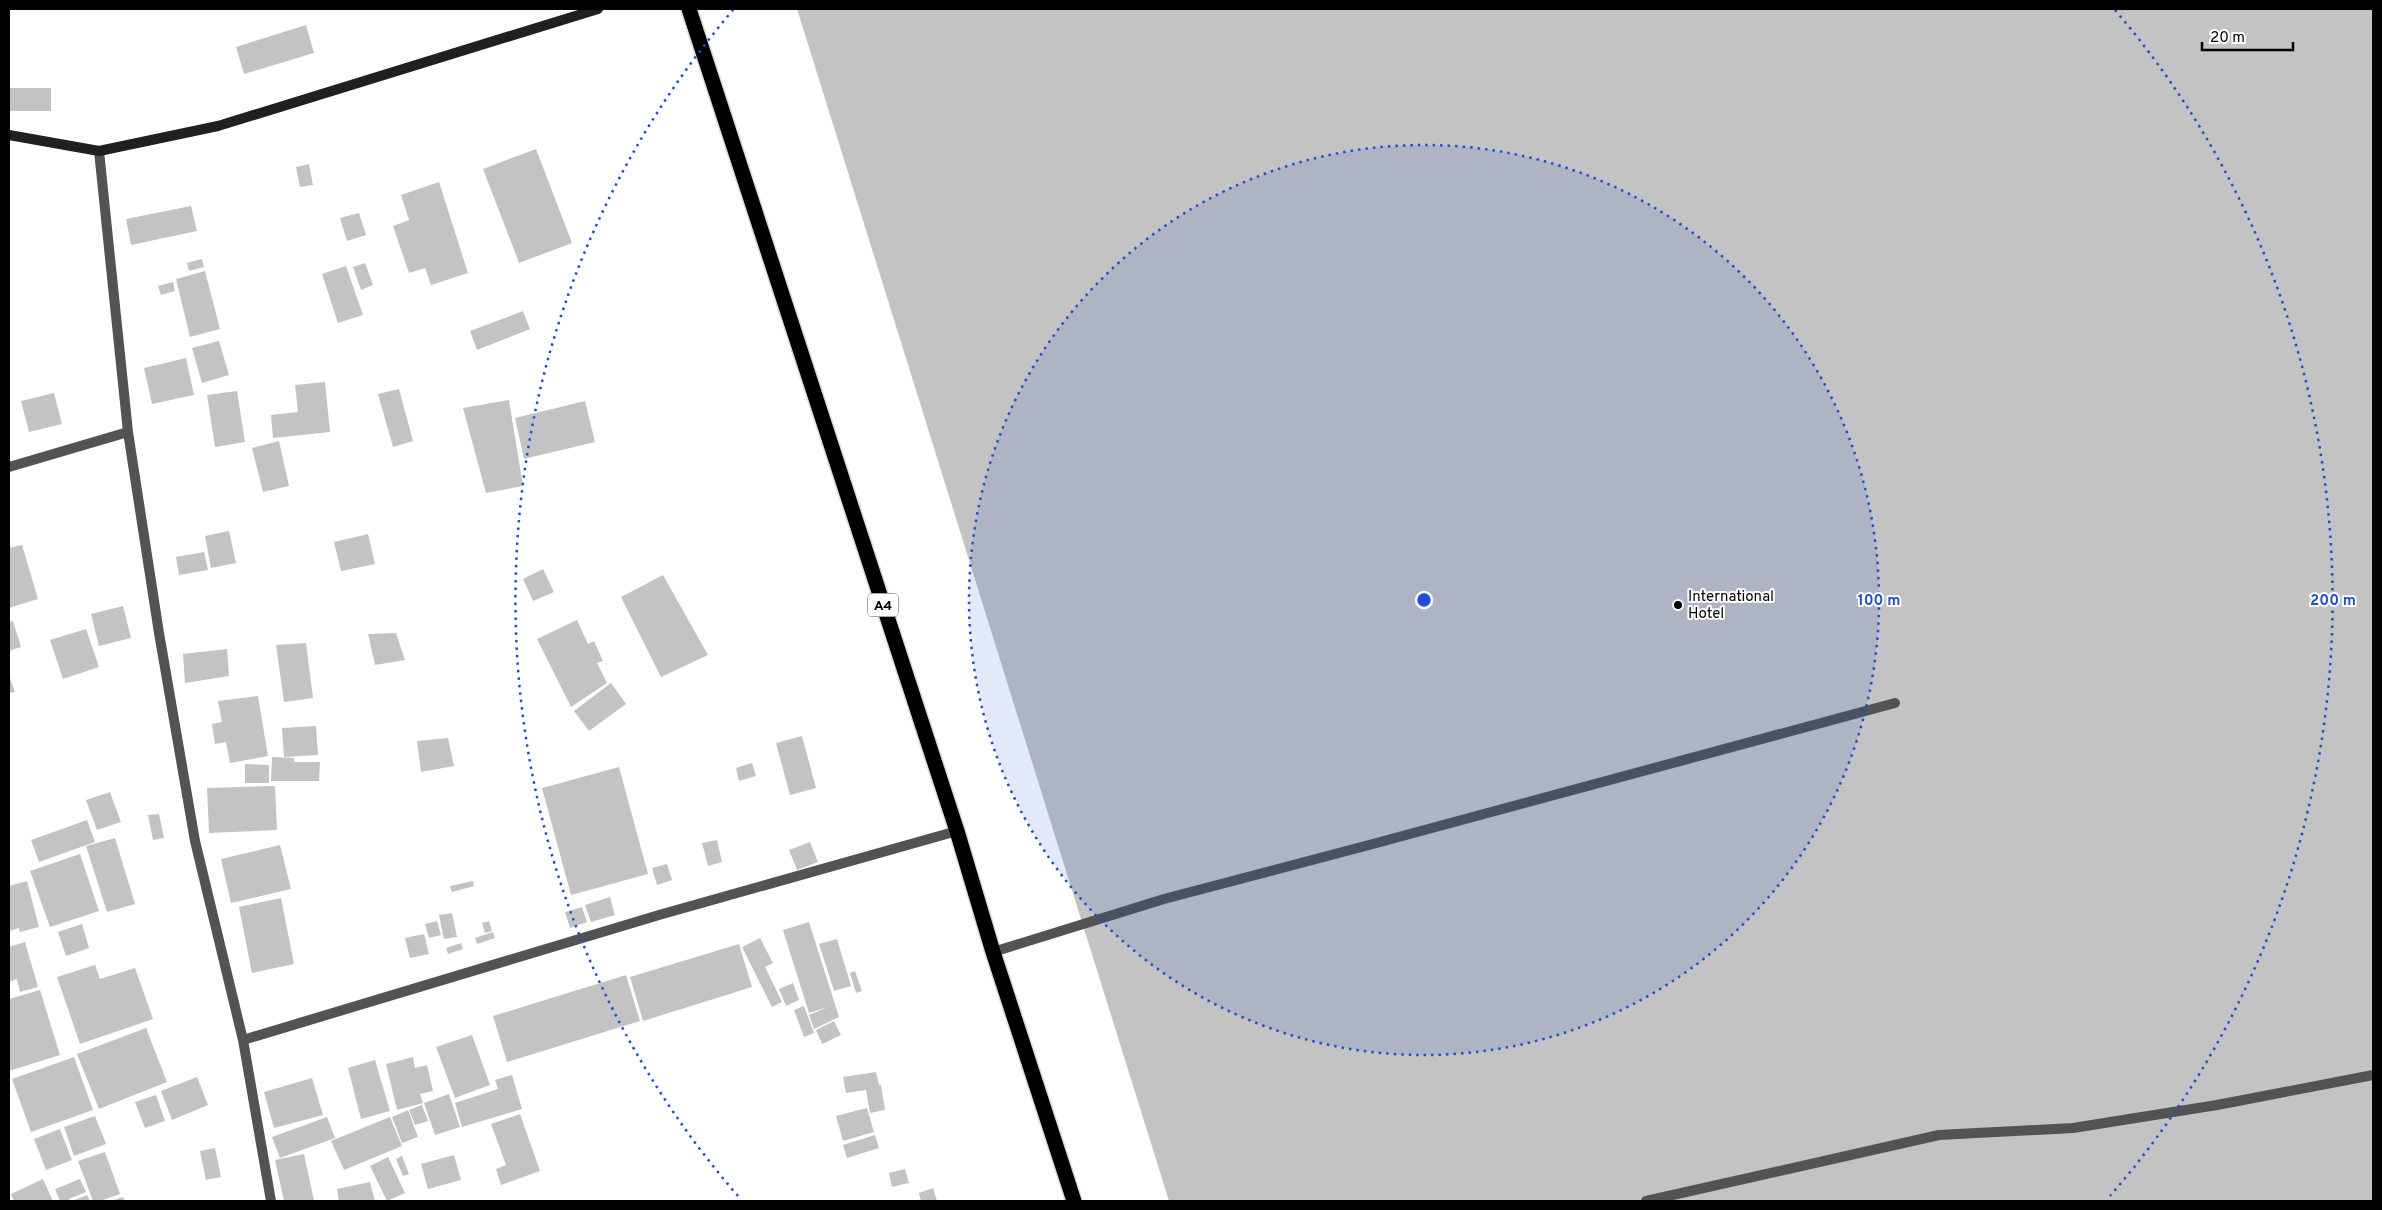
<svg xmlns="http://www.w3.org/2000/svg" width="2382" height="1210" font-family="Overpass,sans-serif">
	<rect width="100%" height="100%" fill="#fff"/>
	<path fill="#c3c3c3" d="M797,9H2373V1201H1169Z
		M306,25L314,53L244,74L236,47Z
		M9,88H51V111H9Z
		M536,149L572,243L519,263L483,169Z
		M309,164L313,185L300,187L296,167Z
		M439,182L468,273L431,285L425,268L409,273L393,226L409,220L401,195Z
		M191,206L197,231L131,245L126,219Z
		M359,213L366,235L347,241L340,218Z
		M202,259L204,267L189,271L187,263Z
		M365,263L373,285L361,290L353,267Z
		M346,266L363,315L338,323L322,274Z
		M205,271L220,329L190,337L176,279Z
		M173,282L175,291L161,295L158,286Z
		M523,311L530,329L477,350L470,331Z
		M219,341L229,375L202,383L192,348Z
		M186,358L194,395L152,404L144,368Z
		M325,382L330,432L273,438L271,415L298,412L295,385Z
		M399,389L413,441L393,447L378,394Z
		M237,391L245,442L215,447L207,395Z
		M54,393L62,424L29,432L21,401Z
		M509,400L523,486L486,493L463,408Z
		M585,401L595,442L524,459L515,418Z
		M279,441L289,486L263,492L252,448Z
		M229,531L236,563L211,568L205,536Z
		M368,534L375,564L341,571L334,542Z
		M22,545L38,599L9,608V548Z
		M204,552L208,570L179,575L176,557Z
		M543,569L554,592L533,601L523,579Z
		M663,575L708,655L661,677L621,597Z
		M123,606L131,638L99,646L91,614Z
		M577,620L588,644L594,641L603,661L597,663L607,683L571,707L537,639Z
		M13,621L21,647L9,651V622Z
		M86,629L99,667L63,679L50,640Z
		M396,633L405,660L375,665L368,634Z
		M306,643L313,698L284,702L276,645Z
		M227,649L229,676L185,683L183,654Z
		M9,675L15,692L9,693Z
		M611,683L626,704L589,731L574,711Z
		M258,696L268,756L230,763L226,742L215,744L212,724L222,722L218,701Z
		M316,726L318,755L284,757L282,728Z
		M802,736L816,788L790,795L776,743Z
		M448,738L454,766L421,772L417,741Z
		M272,757L294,758V762H320L319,781H271Z
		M752,763L756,776L739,781L736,768Z
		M245,764L269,765V783H245Z
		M619,767L648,874L571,895L542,788Z
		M275,786L277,830L209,833L207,788Z
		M110,792L121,822L97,830L86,800Z
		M159,814L164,838L153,840L148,815Z
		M87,820L95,842L39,862L31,840Z
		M115,838L135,904L107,912L86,846Z
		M717,840L722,862L708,866L702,843Z
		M810,842L818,862L797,870L789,850Z
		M280,845L291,889L231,903L221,859Z
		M80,854L99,911L50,927L30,871Z
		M667,864L672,880L657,885L652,868Z
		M27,881L39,927L20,932L19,928L9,931V886Z
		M473,881L474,886L452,892L450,886Z
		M610,897L615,915L591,922L585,905Z
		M281,898L294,964L252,973L239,907Z
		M582,907L587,922L570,928L565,912Z
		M452,913L457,937L444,939L439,915Z
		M437,921L441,935L429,938L425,924Z
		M489,921L492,931L485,933L482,923Z
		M809,922L839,1017L814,1029L809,1015L828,1007L809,1013L783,930Z
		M82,924L89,948L66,956L58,932Z
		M493,932L495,938L477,944L475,938Z
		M424,934L429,954L410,958L405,938Z
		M760,938L773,963L765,967L782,1002L772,1007L742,947Z
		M837,939L851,986L834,991L819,944Z
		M25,942L38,987L20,992L17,979L9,982V947Z
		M461,943L463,949L448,954L446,948Z
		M739,944L752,987L643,1021L630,977Z
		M95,965L100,979L135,968L153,1019L80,1044L57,977Z
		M855,971L862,991L856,993L850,973Z
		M626,975L640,1021L507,1062L493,1016Z
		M793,983L799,1000L786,1006L779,989Z
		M40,990L60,1055L9,1071V999Z
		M804,1006L814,1033L804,1037L794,1010Z
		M834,1021L841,1035L822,1044L816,1030Z
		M146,1028L167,1082L99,1109L77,1054Z
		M472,1035L490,1085L455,1098L436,1047Z
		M74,1057L93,1110L31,1132L12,1079Z
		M413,1057L415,1068L427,1065L433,1091L420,1094L423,1103L397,1110L386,1064Z
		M375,1060L390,1111L361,1119L348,1068Z
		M876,1072L879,1085H881L885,1110L870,1113L866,1090L846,1093L843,1077Z
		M512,1075L522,1109L462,1127L455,1103L498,1089L495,1080Z
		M197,1077L208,1105L172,1120L161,1091Z
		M312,1078L323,1115L274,1128L264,1092Z
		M449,1094L460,1127L435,1135L424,1103Z
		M156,1095L165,1121L145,1128L135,1102Z
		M422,1105L428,1121L415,1125L409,1110Z
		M867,1108L874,1132L843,1141L836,1116Z
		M408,1110L418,1137L402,1143L392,1117Z
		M520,1114L540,1171L501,1185L496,1169L506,1165L491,1124Z
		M95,1116L106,1144L74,1156L64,1127Z
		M327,1117L335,1138L280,1158L272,1137Z
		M390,1117L402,1146L344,1170L331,1141Z
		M60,1129L72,1160L46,1170L34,1139Z
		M875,1135L879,1148L847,1158L843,1145Z
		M215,1148L221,1177L206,1180L200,1151Z
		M105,1152L120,1194L100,1201H93L78,1161Z
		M304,1154L314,1201H284L275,1160Z
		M454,1155L461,1180L428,1189L421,1164Z
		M402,1156L409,1174L403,1176L396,1159Z
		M388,1157L405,1193L387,1201L370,1166Z
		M905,1169L909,1183L892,1187L889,1173Z
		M43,1179L53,1201H14L11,1194Z
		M80,1179L86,1192L69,1199L70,1201H60L55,1189Z
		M370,1182L375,1201H339L337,1189Z
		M933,1188L937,1201H921L919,1193Z
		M87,1195L90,1201H72Z
		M123,1197L125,1201H111Z"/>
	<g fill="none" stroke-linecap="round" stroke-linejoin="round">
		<defs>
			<path id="highway" d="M689,9L957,831L993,952L1074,1201"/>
		</defs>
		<use href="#highway" stroke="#dbdbdb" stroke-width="18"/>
		<path stroke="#535353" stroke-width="10" d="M99,151L128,432L159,633L195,841L243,1040L271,1201
			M9,467L128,432
			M993,952L1164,899L1369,845L1895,703
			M243,1040L659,915L957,831
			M1646,1201L1939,1135L2073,1128L2217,1105L2373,1075"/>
		<path stroke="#202020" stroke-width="10" d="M9,135L99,151L218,126L598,9"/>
		<use href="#highway" stroke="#000" stroke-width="15"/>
	</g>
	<circle cx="1424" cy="600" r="455" fill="#1d4ed8" fill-opacity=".12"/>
	<g fill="none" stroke="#1d4ed8" stroke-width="2.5" stroke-dasharray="2.5 5">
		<circle cx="1424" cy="600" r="455"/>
		<path d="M738 1196A909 909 0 0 1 733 10M2115 10A909 909 0 0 1 2110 1196"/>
	</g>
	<circle fill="#000" stroke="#fff" stroke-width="2" cx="1678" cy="605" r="5"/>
	<g text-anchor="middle" stroke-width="4" stroke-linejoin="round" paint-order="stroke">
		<rect fill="#fff" stroke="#4c4c4c" stroke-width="1" x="868" y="593.5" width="30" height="23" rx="4"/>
		<g font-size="14" font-weight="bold" fill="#000">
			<text x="883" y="610">A4</text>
		</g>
		<g font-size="15" fill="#000" stroke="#fff" text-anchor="start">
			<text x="1688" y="601">International<tspan x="1688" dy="17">Hotel</tspan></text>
		</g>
	</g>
	<circle cx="1424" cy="600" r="8" fill="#1d4ed8" stroke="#fff" stroke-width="2.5"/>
	<g font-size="15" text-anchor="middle" font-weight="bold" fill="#1d4ed8" stroke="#fff" stroke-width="4" stroke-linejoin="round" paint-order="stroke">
		<text x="1879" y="605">100 m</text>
		<text x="2333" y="605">200 m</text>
	</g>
	<rect width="2382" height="1210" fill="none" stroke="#000000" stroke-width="20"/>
	<path d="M2202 42v8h91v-8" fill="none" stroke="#000000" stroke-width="2.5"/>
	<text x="2210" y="42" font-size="15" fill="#000000" stroke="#ffffff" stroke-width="4" paint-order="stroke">20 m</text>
</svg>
